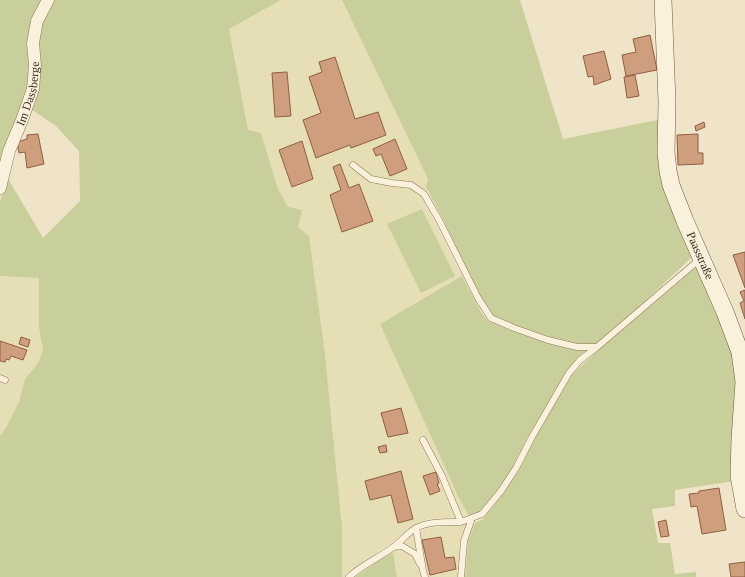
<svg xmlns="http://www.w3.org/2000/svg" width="745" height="577" font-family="Georgia,serif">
	<rect width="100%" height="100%" fill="#f0e4c8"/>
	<path fill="#e6deb5" d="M281,0H342L428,179L424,202L462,276L380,324L458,496L469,516L427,519L404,533L384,548L365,560L344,577H342V527L325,355L298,227L278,189L261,133L248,130L229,29Z
		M0,276L39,277V327L43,350L38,363L25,379L19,402L7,426L0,436Z
		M475,523L468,542L465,577H397L393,552L408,539L425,529L446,526Z"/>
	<path fill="#c9cf9b" d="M0,0H43L30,89L0,167Z
		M53,0H281L229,29L248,130L261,133L278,189L288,207L302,210L298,227L309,236L325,355L342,527V577H0V436L7,426L19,402L25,379L38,363L43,350L39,327V278L0,276V202L6,175L43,238L80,201L79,151L56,126L31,109L38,51L39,29Z
		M342,0H520L563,139L662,119L693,256L638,308L596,345H578L549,338L515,326L492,316L481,299L443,219L426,187L428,179Z
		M422,209L455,276L421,293L387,224Z
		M700,264L737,367L735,481L675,490V506L652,509L658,543H670L675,574L696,572V577H465L468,542L475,523L483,519L503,494L519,470L535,437L572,375L587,360Z
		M462,276L481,312L488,321L513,331L546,342L575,350H589L568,371L529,435L513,467L498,491L479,512L469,516L458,496L380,324Z
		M393,552L397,577H355L376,562Z"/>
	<path fill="#cf9f7d" stroke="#8d5f41" d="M650,35L657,70L626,76L622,55L636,52L633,39Z
		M604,51L611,79L594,85L593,76L588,77L583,56Z
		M335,57L355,119L378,112L386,135L351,148L350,145L316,158L303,120L321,113L309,77L322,72L319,62Z
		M287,72L291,116L275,117L272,73Z
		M635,75L639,96L627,98L624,77Z
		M704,122L705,127L696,131L695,126Z
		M38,134L44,164L27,168L25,152L19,153L17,142L27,139V135Z
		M698,134V153H703V164L678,165L677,135Z
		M395,139L407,169L390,176L381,154L376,156L373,149Z
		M302,141L313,179L292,187L279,150Z
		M340,164L349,188L359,184L373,221L342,232L330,195L341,190L333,167Z
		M745,252V288L733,255Z
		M745,290V319L740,303L744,301L740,292Z
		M21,337L30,340L28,347L19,344Z
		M0,341L27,350L23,360L11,356L9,360L6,359L5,362L0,361Z
		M401,408L408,433L388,437L381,413Z
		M386,445L387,452L380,453L378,447Z
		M401,471L413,519L398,523L391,495L370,500L365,481Z
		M436,472L439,483L437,484L440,491L430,495L423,476Z
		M719,488L726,530L702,534L697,506L691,507L689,494L699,493V491Z
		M666,520L669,536L661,537L658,522Z
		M441,537L445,558L454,557L456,569L430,575L422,540Z
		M745,562V577H731L729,564Z"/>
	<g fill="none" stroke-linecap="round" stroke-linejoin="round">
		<defs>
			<path id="lane" d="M353,165L371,179L392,183L411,185L424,194L439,220L478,298L491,318L514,328L548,340L577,347H597L700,259
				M0,378L5,380
				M423,440L442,476L461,522L482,514L501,491L516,468L532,437L569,373L580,360L597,347
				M416,528L423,571L425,577
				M393,547L402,546L415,554L420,564
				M349,577C362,565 378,558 392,548C401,542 407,533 416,528C430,521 446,522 461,522
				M461,577L464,541L472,518"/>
			<g id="street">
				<path id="s1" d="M0,188L9,151L22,120L33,89L35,65L33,43L37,21L48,0"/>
			</g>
			<g id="secondary">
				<path id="s2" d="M663,0L667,102L666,152L668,171L671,185L685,221L725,312L740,352L744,382L740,439L739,476L745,509"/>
			</g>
		</defs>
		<use href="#lane" stroke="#8d765c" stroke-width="7"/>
		<use href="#street" stroke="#8d765c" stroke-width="13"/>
		<use href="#secondary" stroke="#6f573f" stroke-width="18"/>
		<use href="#lane" stroke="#faf1dc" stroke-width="6"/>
		<use href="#street" stroke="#faf1dc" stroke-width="12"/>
		<use href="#secondary" stroke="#faf1dc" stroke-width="17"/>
	</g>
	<g text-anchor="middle" stroke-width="4" stroke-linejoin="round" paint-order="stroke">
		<g font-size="12" fill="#3d2e20" stroke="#f7eed8">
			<text dy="4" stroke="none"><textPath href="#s1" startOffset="99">Im Dassberge</textPath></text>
			<text dy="4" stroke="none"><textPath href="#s2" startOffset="262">Paasstraße</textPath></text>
		</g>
	</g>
</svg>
